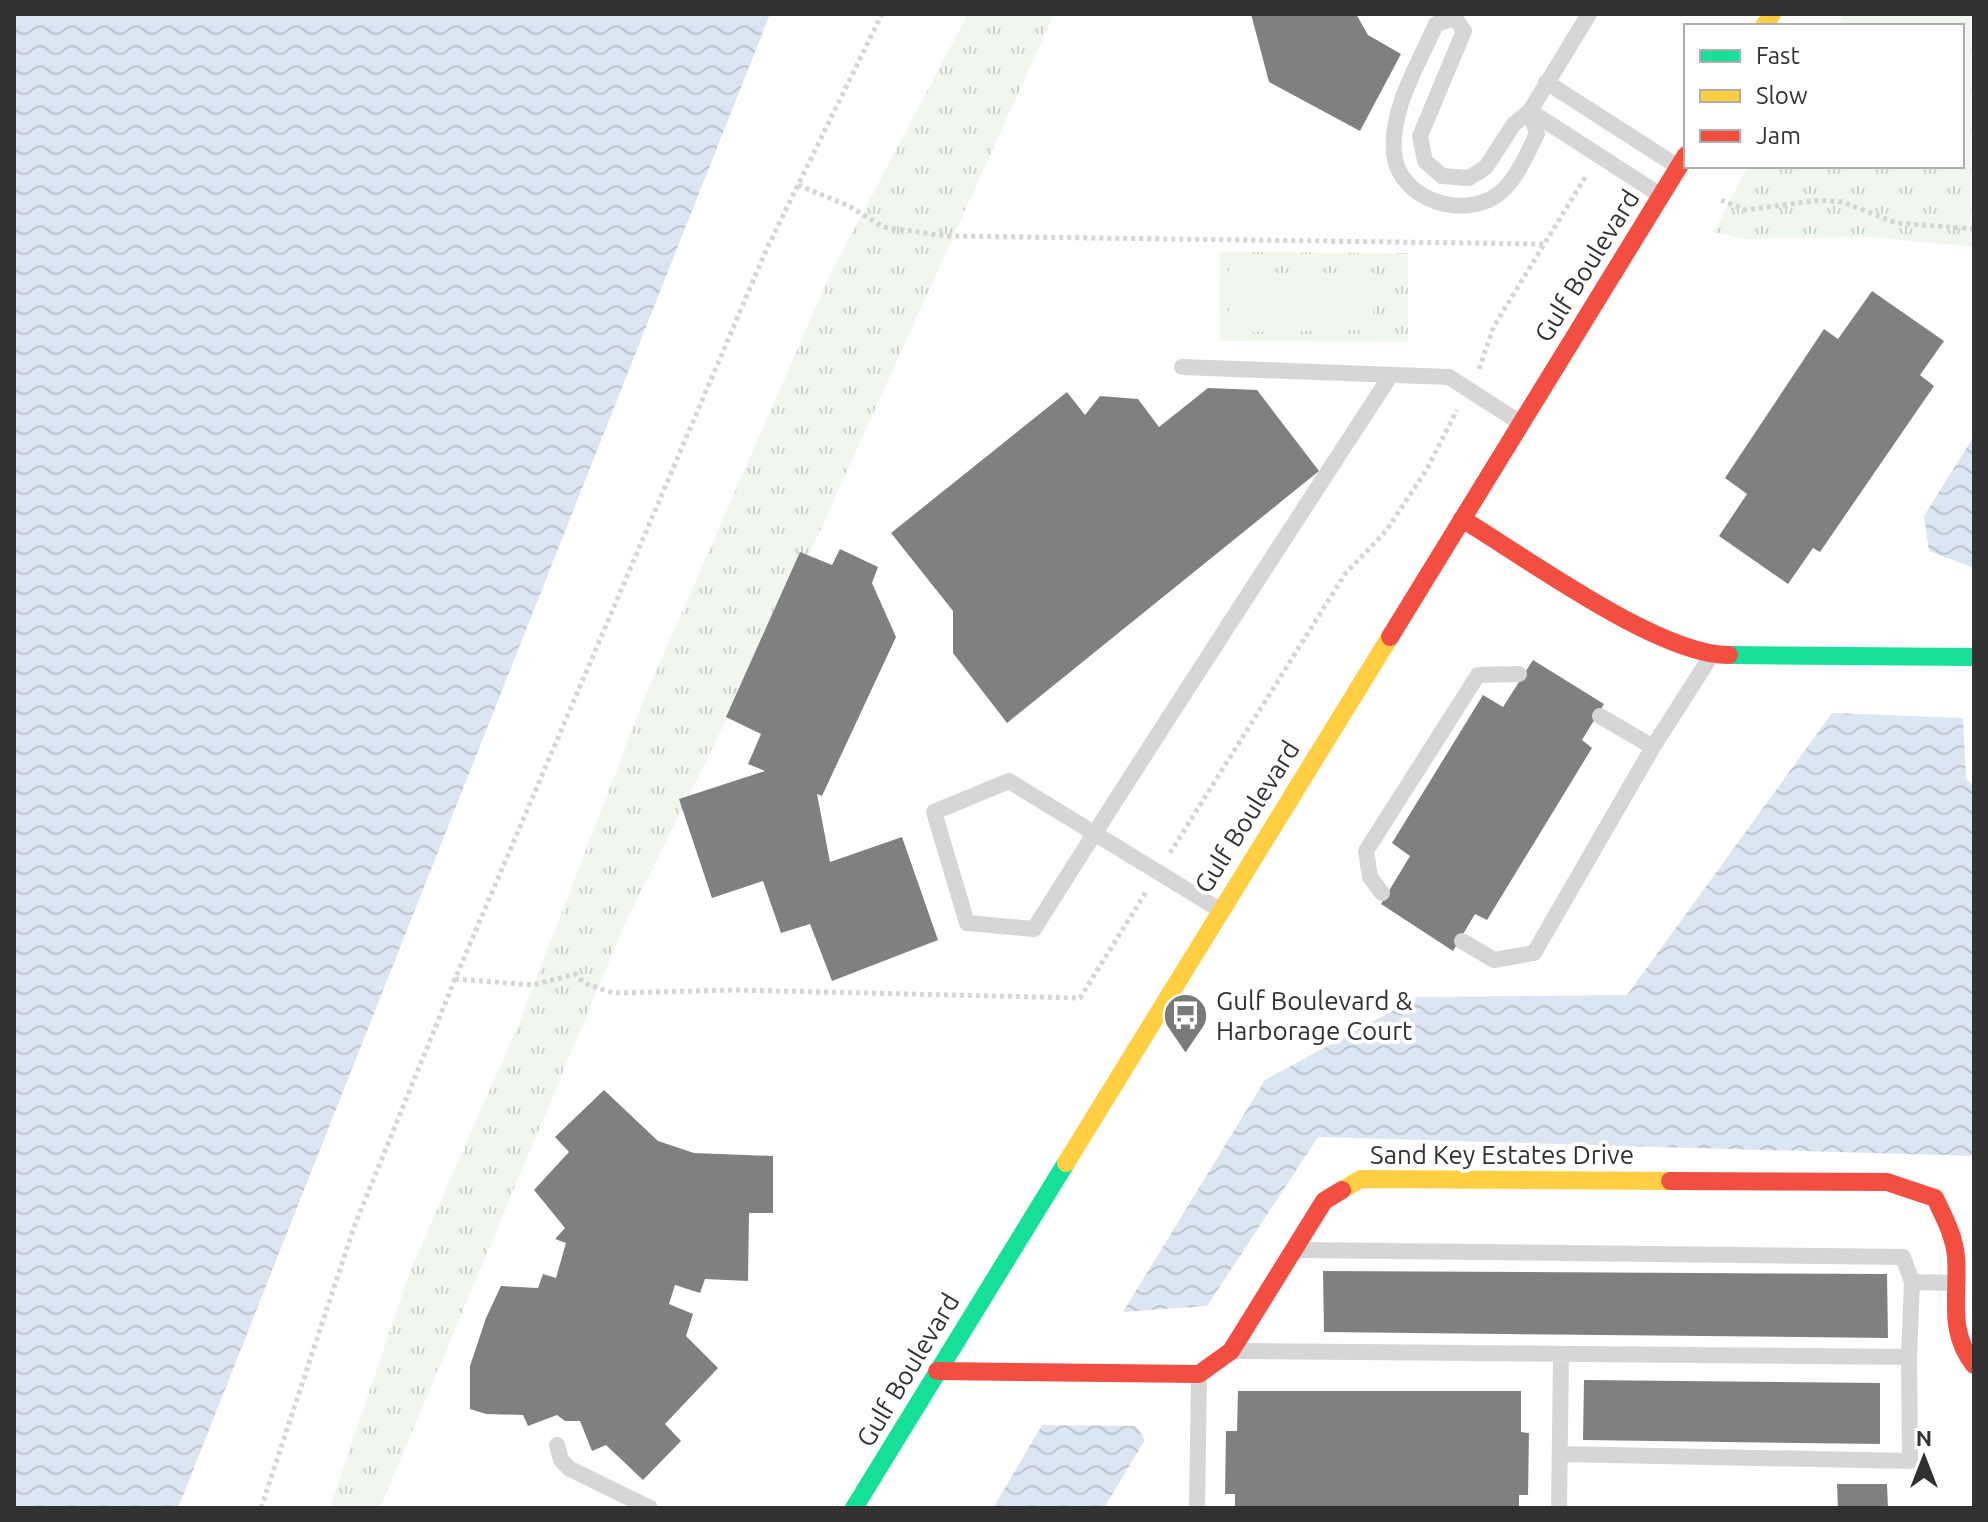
<svg xmlns="http://www.w3.org/2000/svg" width="1988" height="1522" font-family="Ubuntu,sans-serif">
	<defs>
		<pattern id="grass-tufts" width="24" height="20" patternUnits="userSpaceOnUse" patternTransform="scale(2)"><rect width="24" height="20" fill="#f1f6ee"/><path d="M3 7l-1-3M5 7V3M7 7l1-3M15 17l-1-3M17 17v-4M19 17l1-3" fill="none" stroke="#cfd3cd"/></pattern>
		<pattern id="water-waves" width="16" height="10" patternUnits="userSpaceOnUse" patternTransform="scale(2)"><rect width="16" height="10" fill="#dce5f2"/><path d="M0 5q4-4 8 0t8 0" fill="none" stroke="#bdc5d0"/></pattern>
	</defs>
	<rect width="100%" height="100%" fill="#fff"/>
	<path fill="url(#grass-tufts)" d="M968,14H1054L812,548L627,919L380,1508H330L409,1274L520,1021L645,697L831,273Z
		M1844,14H1974V247L1870,237L1744,239L1714,232L1748,166H1962V26H1837Z
		M1220,252L1408,253V342L1219,341Z"/>
	<path fill="#f1f6ee" d="M1229,262H1261V273H1374L1373,330L1229,332Z"/>
	<path fill="url(#water-waves)" d="M14,14H770L178,1508H14Z
		M1974,436V568L1929,551L1924,516Z
		M1832,713L1963,718L1966,779L1974,786V1156L1318,1137L1207,1306L1123,1312L1265,1080L1418,997L1627,995Z
		M1042,1425L1136,1426L1145,1440L1104,1508H993Z"/>
	<path fill="#808080" d="M1251,14H1356L1368,35L1401,54L1360,131L1269,82Z
		M1872,291L1944,341L1920,375L1934,386L1820,552L1813,548L1788,584L1719,536L1747,494L1725,478L1824,329L1838,339Z
		M1208,388L1257,390L1319,471L1007,723L953,653V611L891,533L1067,392L1085,415L1100,396L1138,399L1159,427Z
		M840,549L878,567L872,583L896,637L822,796L817,794L830,862L902,837L938,940L832,981L810,924L781,933L763,881L712,898L679,799L765,771L748,764L761,734L726,717L800,552L832,565Z
		M1533,660L1604,704L1582,740L1592,748L1487,920L1475,914L1453,951L1381,904L1410,856L1392,843L1483,695L1503,707Z
		M604,1090L658,1141L694,1153L773,1156V1213H749L748,1281L705,1279L700,1293L675,1285L669,1304L693,1314L686,1336L718,1368L665,1424L681,1441L643,1480L606,1445L592,1451L580,1421H565L557,1415L528,1426L523,1415L486,1414L470,1409V1366L486,1318L501,1286L538,1288L543,1274L556,1278L566,1243L555,1239L565,1228L534,1190L569,1152L555,1137Z
		M1323,1271L1887,1274L1888,1338L1324,1332Z
		M1584,1380L1880,1383V1444L1583,1440Z
		M1238,1391H1521V1432L1529,1433L1528,1495H1519V1508H1235V1494H1225L1226,1431H1237Z
		M1837,1484H1887L1888,1508H1838Z"/>
	<g fill="none" stroke-linecap="round" stroke-linejoin="round">
		<path stroke="#d6d6d6" stroke-width="5" stroke-dasharray="4 4" stroke-linecap="butt" d="M798,185L849,206L883,227L946,236L1544,244
			M1721,200L1746,210L1820,200L1843,202L1896,223L1974,229
			M1479,369L1494,326L1586,176
			M1170,853L1345,574L1386,531L1427,469L1457,410
			M455,979L533,985L575,974L584,983L613,993L735,990L1080,998L1146,892
			M261,1508L354,1227L455,979L768,246L882,14"/>
		<path stroke="#d6d6d6" stroke-width="16" d="M1546,82L1677,166
			M1530,111L1537,134C1527,153 1518,177 1501,192C1466,222 1398,200 1394,153C1390,109 1419,63 1436,24L1455,18L1464,31L1420,136L1425,161L1442,176L1469,178L1486,167L1514,124L1530,111L1589,14
			M1530,111L1660,195
			M1182,367L1449,377L1519,422
			M1653,747L1711,656
			M1382,893L1370,877L1366,851L1478,675L1519,674
			M1220,910L1009,781L934,812L967,923L1034,929C1151,743 1271,559 1391,375
			M1462,941L1494,960L1534,953L1653,747L1600,716
			M1301,1250L1903,1257L1912,1282L1954,1283
			M1237,1351L1909,1357L1912,1282
			M557,1445L561,1460L570,1469L650,1508
			M1560,1454L1910,1461L1909,1357
			M1197,1508L1199,1375
			M1559,1508L1561,1354"/>
		<path stroke="#16e098" stroke-width="18" d="M1729,655L1974,657
			M854,1508L1066,1163"/>
		<path stroke="#ffcf43" stroke-width="18" d="M1764,26L1772,14
			M1066,1163L1390,637
			M1342,1190L1361,1179L1670,1181"/>
		<path stroke="#f24e42" stroke-width="18" d="M1462,519C1527,558 1658,655 1729,655
			M1390,637L1686,155
			M1670,1181L1887,1182L1935,1198C1944,1217 1954,1235 1956,1257C1959,1297 1947,1330 1974,1365
			M937,1371L1199,1374L1231,1351L1324,1201L1342,1190"/>
	</g>
	<defs>
		<symbol id="bus-pin" viewBox="-11 -11 22 30"><path d="M0 17L-7.5 6A9.5 9.5 0 1 1 7.5 6Z" fill="#7a7a7a" stroke="#fff"/><path d="M-5-6H5V4H4V6H2V4H-2V6H-4V4H-5ZM-3.5-4V0h7V-4ZM-3.5 1.2v1.5H-2V1.2ZM2 1.2v1.5H3.5V1.2Z" fill="#fff"/></symbol>
	</defs>
	<g fill-rule="evenodd">
		<use href="#bus-pin" x="1160" y="990" width="51" height="69"/>
	</g>
	<g text-anchor="middle" stroke-width="8" stroke-linejoin="round" paint-order="stroke">
		<g font-size="26" fill="#323232" stroke="#fff">
			<text transform="translate(1587 266) rotate(-58)" y="9">Gulf Boulevard</text>
			<text transform="translate(1247 817) rotate(-58)" y="9">Gulf Boulevard</text>
			<text x="1502" y="1164">Sand Key Estates Drive</text>
			<text transform="translate(908 1370) rotate(-59)" y="9">Gulf Boulevard</text>
		</g>
		<g font-size="26" fill="#323232" stroke="#fff" text-anchor="start">
			<text x="1216" y="1010">Gulf Boulevard &amp;<tspan x="1216" dy="30">Harborage Court</tspan></text>
		</g>
	</g>
	<rect width="1988" height="1522" fill="none" stroke="#323232" stroke-width="32"/>
	<rect x="1684" y="24" width="280" height="144" fill="#ffffff" stroke="#adadad" stroke-width="2"/>
	<rect x="1700" y="50" width="40" height="12" fill="#16e098" stroke="#adadad" stroke-width="2"/>
	<text x="1756" y="64" font-size="24" fill="#323232">Fast</text>
	<rect x="1700" y="90" width="40" height="12" fill="#ffcf43" stroke="#adadad" stroke-width="2"/>
	<text x="1756" y="104" font-size="24" fill="#323232">Slow</text>
	<rect x="1700" y="130" width="40" height="12" fill="#f24e42" stroke="#adadad" stroke-width="2"/>
	<text x="1756" y="144" font-size="24" fill="#323232">Jam</text>
	<g transform="translate(1924 1458)" stroke="#ffffff" stroke-width="6" paint-order="stroke">
	<path d="M0-6L14 30L0 20L-14 30Z" fill="#323232"/>
	<text y="-12" font-size="22" font-weight="bold" text-anchor="middle" fill="#323232">N</text>
	</g>
</svg>
